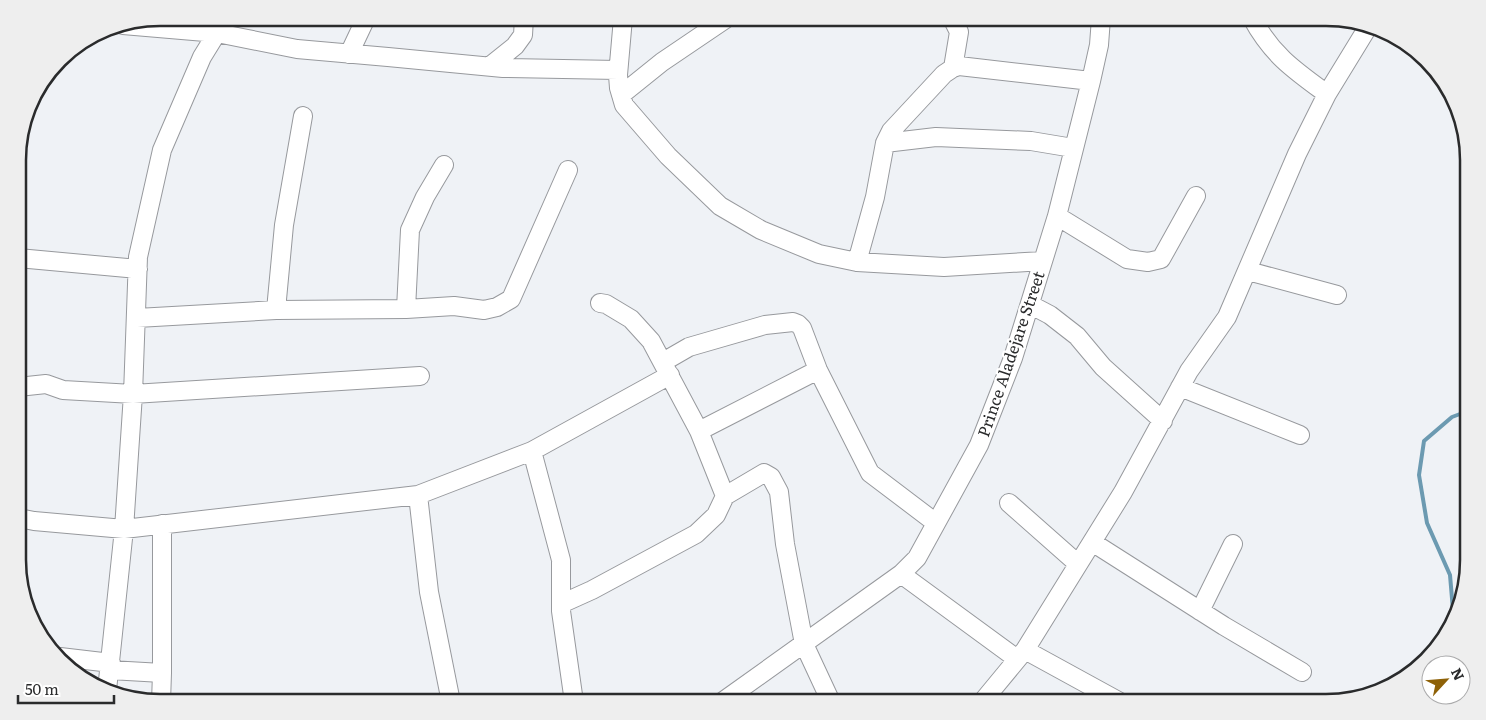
<svg xmlns="http://www.w3.org/2000/svg" width="1486" height="720" font-family="Literata,serif">
	<rect width="100%" height="100%" fill="#eff2f6"/>
	<g fill="none" stroke-linecap="round" stroke-linejoin="round">
		<path stroke="#6c9ab1" stroke-width="4" d="M1454,622L1450,575L1427,523L1419,475L1424,441L1452,417L1468,411"/>
		<defs>
			<path id="minor" d="M623,18L618,75L619,88L624,105L668,156L720,206L761,230L819,254L857,262L944,267L1043,261
				M952,18L959,32L953,68
				M1252,18C1272,55 1294,70 1327,94
				M123,25L217,33L297,49L388,57L503,68L618,70
				M349,54L366,18
				M490,66L515,46L523,35L524,18
				M621,95L662,62L727,18
				M885,143L936,137L1031,141L1073,148
				M1057,216L1127,259L1148,262L1161,259L1196,196
				M18,258L138,269
				M857,262L875,197L885,143L891,131L944,74L953,68L959,66L1091,81
				M1248,271L1337,295
				M1031,305L1050,315L1077,336L1103,367L1163,421
				M406,309L410,230L425,197L444,165
				M276,310L284,225L303,116
				M137,318L276,310L406,309L454,306L484,310L497,307L511,299L568,170
				M663,362L689,347L765,325L793,322L798,324L802,328L818,370L870,473L936,523
				M18,387L46,384L63,390L133,394L420,376
				M1180,387L1300,435
				M699,431L818,370
				M532,451L561,560V611L574,702
				M418,495L429,592L451,702
				M725,496L764,473L771,477L779,492L785,544L804,644L831,702
				M1009,503L1078,564
				M19,518L34,521L124,529L418,495L532,451L670,375
				M1092,542L1224,626L1302,672
				M901,574L1017,659
				M561,604L592,590L696,534L716,515L725,496L699,431L651,341L631,319L606,304L600,303
				M1200,611L1233,544
				M1025,650L1120,702
				M60,657L111,663
				M110,670L162,673
				M107,690L124,529L133,394L138,257L162,150L202,57L226,18
				M161,702L162,673V524
				M722,702L901,574L917,558L979,445L1013,358L1057,216L1091,81L1099,45L1101,18
				M982,702L1025,650L1123,492L1189,371L1227,317L1297,154L1327,94L1368,27"/>
		</defs>
		<use href="#minor" stroke="#97999d" stroke-width="20"/>
		<use href="#minor" stroke="#fff" stroke-width="18"/>
	</g>
	<g text-anchor="middle" stroke-width="4.5" stroke-linejoin="round" paint-order="stroke">
		<g font-size="16" fill="#2a2b2c" stroke="#fff">
			<text transform="translate(1011 354) rotate(-71)" y="6">Prince Aladejare Street</text>
		</g>
	</g>
	<path d="M0 0H1486V720H0ZM160 26H1326A134 134 0 0 1 1460 160V560A134 134 0 0 1 1326 694H160A134 134 0 0 1 26 560V160A134 134 0 0 1 160 26Z" fill="#eee" fill-rule="evenodd"/>
	<path fill="none" stroke="#2a2b2c" stroke-width="2.5" d="M160 26H1326A134 134 0 0 1 1460 160V560A134 134 0 0 1 1326 694H160A134 134 0 0 1 26 560V160A134 134 0 0 1 160 26Z"/>
	<g transform="translate(1446 680) rotate(64)"><circle r="24" fill="#ffffff" stroke="#aaaaab"/>
	<path d="M0-4L9 19L0 12L-9 19Z" fill="#8e6107"/>
	<text y="-8" font-size="14" font-weight="bold" text-anchor="middle" fill="#2a2b2c">N</text>
	</g>
	<path d="M18 695v8h96v-8" fill="none" stroke="#2a2b2c" stroke-width="2.5"/>
	<text x="25" y="695" font-size="15" fill="#2a2b2c" stroke="#ffffff" stroke-width="4" paint-order="stroke">50 m</text>
</svg>
